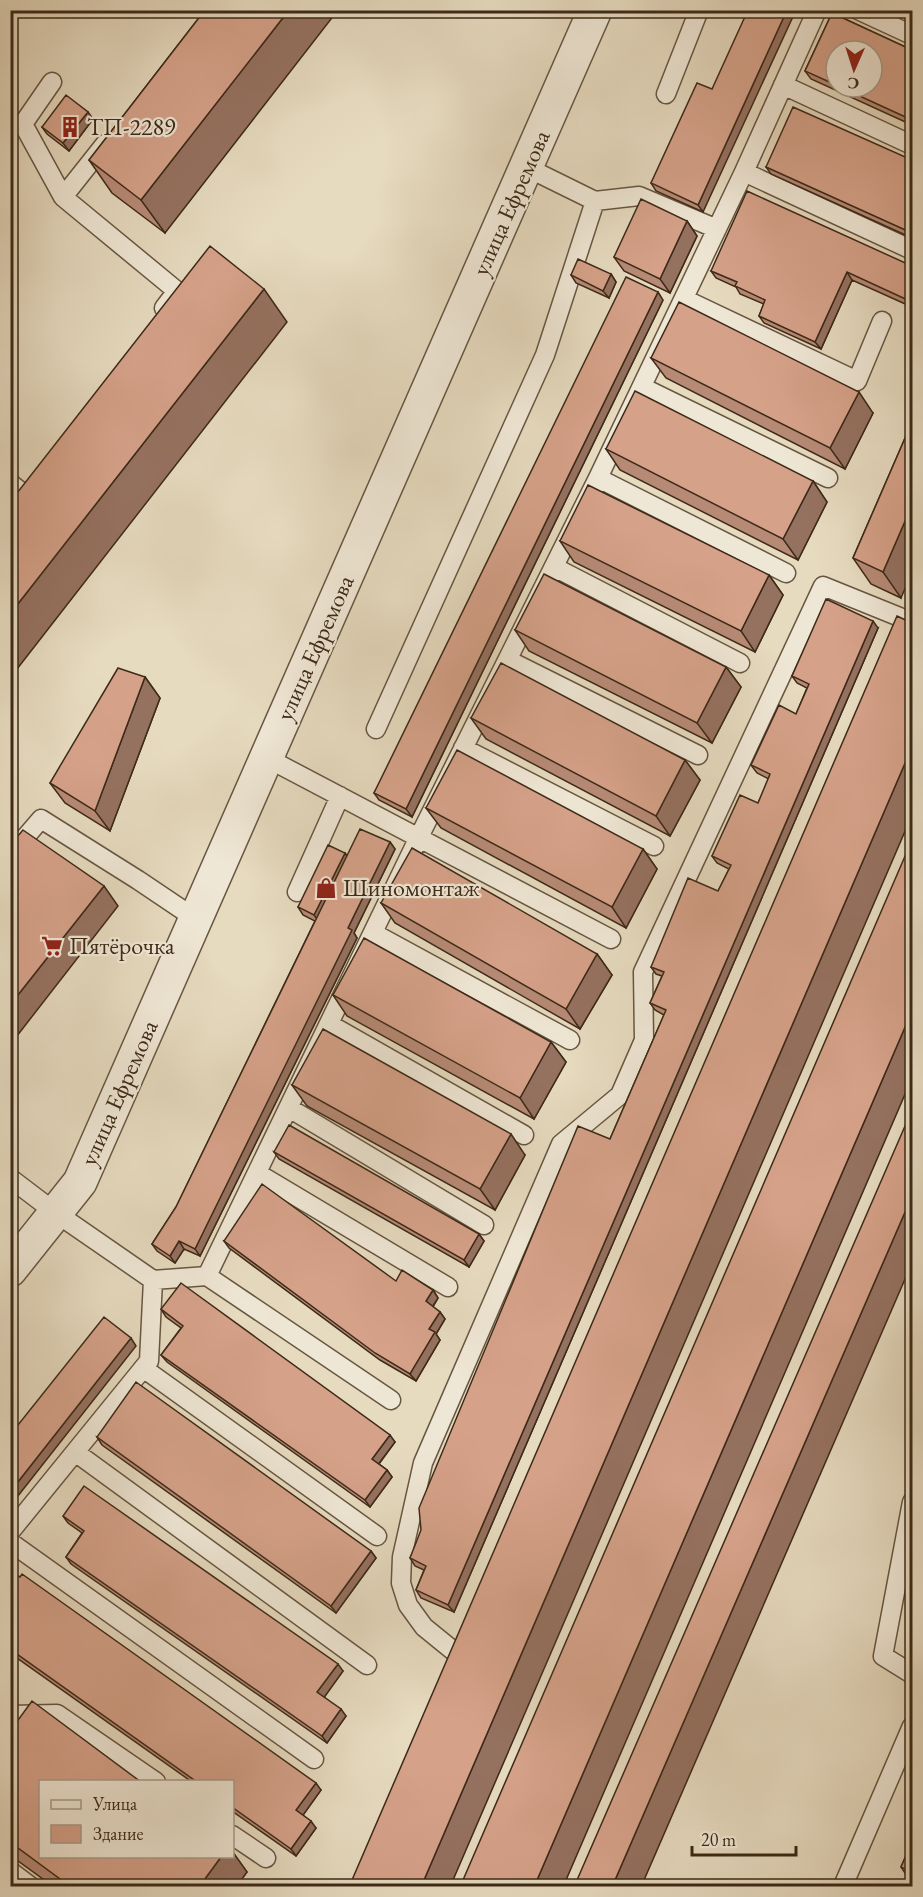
<svg xmlns="http://www.w3.org/2000/svg" width="923" height="1897" font-family="'EB Garamond',serif">
	<rect width="100%" height="100%" fill="#e6dabf"/>
	<filter id="stains"><feTurbulence type="fractalNoise" baseFrequency=".00333" numOctaves="4"/><feColorMatrix values="0 0 0 0 .2 0 0 0 0 .09 0 0 0 0 .02 0 0 0 .5 -.17"/></filter>
	<radialGradient id="worn" r=".72"><stop offset=".6" stop-color="#630" stop-opacity="0"/><stop offset="1" stop-color="#630" stop-opacity=".3"/></radialGradient>
	<g fill="none" stroke-linecap="round" stroke-linejoin="round">
		<defs>
			<path id="service" d="M858,10L912,35
				M52,82L23,124L63,197
				M783,85L912,145
				M666,94L699,10
				M105,144L63,197L177,291L164,308
				M526,167L595,201L639,196L717,229
				M744,172L912,250
				M684,299L857,381L882,321
				M642,387L828,478
				M598,478L786,573
				M10,483L20,491L10,503
				M554,567L740,663
				M508,660L698,755
				M376,729L545,355L595,201
				M463,748L654,846
				M267,758L611,939
				M10,855L41,819L138,880L196,919
				M297,892L340,796
				M373,933L570,1040
				M329,1024L524,1135
				M289,1108L484,1225
				M257,1173L448,1287
				M10,1178L56,1213L153,1280L207,1276L419,837L598,478L744,172L817,10
				M207,1276L391,1400
				M143,1368L377,1536
				M75,1452L367,1665
				M912,1502L883,1656L912,1674
				M10,1532L149,1361L153,1280
				M10,1542L314,1759
				M456,1653L424,1627L408,1605L401,1583L402,1557L423,1463L561,1144L620,1095L644,1040L643,972L823,586L912,622
				M10,1715L57,1714L156,1782
				M232,1835L266,1858
				M10,1871L30,1886
				M843,1886L912,1726"/>
			<path id="tertiary" d="M10,1270L80,1182L595,10"/>
		</defs>
		<use href="#service" stroke="#675642" stroke-width="21"/>
		<use href="#tertiary" stroke="#675642" stroke-width="36"/>
		<use href="#service" stroke="#efe7d5" stroke-width="18"/>
		<use href="#tertiary" stroke="#efe7d5" stroke-width="33"/>
	</g>
	<path fill="#b78a76" stroke="#3d2a18" stroke-width="1.5" fill-rule="evenodd" d="M205,10L165,233L112,193L89,160Z
		M902,10H912V15Z
		M832,13L912,50V125L811,79L805,71ZM836,51H872V87H836Z
		M712,89L703,212L656,191L651,183Z
		M93,119L69,151L47,134L42,127Z
		M912,160V238L771,174L766,167Z
		M687,221L697,236L670,293L624,271L614,257Z
		M912,266V307L852,280L821,349L764,323L759,316L764,304L740,294L736,287L716,278L711,271Z
		M611,274L616,282L609,298L576,283L571,275Z
		M663,300L412,817L379,800L374,793Z
		M651,358L873,413L845,469L666,378Z
		M912,422L901,598L871,584L853,558Z
		M606,449L813,481L827,502L798,560L620,470Z
		M560,541L769,575L783,595L755,652L574,562Z
		M878,628L454,1612L421,1598L416,1590L424,1570L415,1566L410,1558L610,1139L664,1015L655,1010L650,1003L662,976L656,974L651,967L718,891L729,869L717,863L712,856L758,803L769,779L757,773L751,765L796,714L807,688L797,683L792,676Z
		M515,630L726,667L741,687L712,743L529,651Z
		M145,677L160,698L110,831L65,803L50,783Z
		M471,718L685,760L700,780L670,836L486,739Z
		M426,808L643,849L657,869L626,928L441,828Z
		M390,842L395,849L354,933L357,938L200,1256L184,1249L175,1263L157,1251L152,1244L176,1207L315,921L303,915L298,907L345,853L347,856Z
		M381,903L597,954L612,975L580,1029L395,923Z
		M333,995L551,1042L566,1062L534,1119L347,1016Z
		M292,1085L525,1155L495,1210L307,1106Z
		M274,1152L479,1234L484,1241L469,1267L279,1159Z
		M224,1241L433,1290L438,1298L433,1307L440,1312L445,1319L436,1334L440,1340L416,1381L380,1360L229,1248Z
		M161,1309L395,1442L379,1464L387,1470L392,1477L370,1507L167,1362L161,1355L181,1328L166,1317Z
		M97,1437L371,1551L376,1558L336,1613L102,1445Z
		M63,1516L343,1671L324,1697L346,1716L327,1743L71,1564L66,1557L82,1533L68,1523Z
		M10,1571L321,1790L303,1815L316,1828L296,1856L232,1811V1782H192L10,1653Z
		M10,1731L232,1857V1851L247,1872L236,1887H54L10,1855Z
		M912,1842V1887L907,1876L901,1867Z"/>
	<path fill="#957160" stroke="#3d2a18" stroke-width="1.5" d="M289,10H338L165,233L141,200Z
		M787,10H796L703,212L698,205Z
		M88,112L93,119L69,151L63,143Z
		M687,221L697,236L670,293L660,279Z
		M847,272L852,280L821,349L815,342Z
		M611,274L616,282L609,298L603,291Z
		M264,289L287,322L10,678V614Z
		M658,292L663,300L412,817L406,809Z
		M859,392L873,413L845,469L830,448Z
		M813,481L827,502L798,560L783,539Z
		M912,505V572L901,598L883,572Z
		M769,575L783,595L755,652L741,631Z
		M873,621L878,628L454,1612L448,1605Z
		M726,667L741,687L712,743L697,723Z
		M145,677L160,698L110,831L95,811Z
		M912,747V815L450,1887H421Z
		M685,760L700,780L670,836L656,816Z
		M390,842L395,849L354,933L357,938L200,1256L195,1249L348,928Z
		M643,849L657,869L626,928L612,907Z
		M345,853L350,861L319,922L314,915Z
		M104,886L118,906L13,1041L10,1038V1005Z
		M597,954L612,975L580,1029L566,1009Z
		M912,1011V1078L563,1887H534Z
		M551,1042L566,1062L534,1119L520,1098Z
		M511,1134L525,1155L495,1210L480,1189Z
		M912,1196V1263L641,1887H612Z
		M479,1234L484,1241L469,1267L464,1260Z
		M179,1241L184,1249L175,1263L170,1256Z
		M433,1290L438,1298L431,1309L426,1301Z
		M440,1312L445,1319L436,1334L440,1340L416,1381L410,1374L429,1329Z
		M131,1338L136,1346L10,1506V1492Z
		M390,1435L395,1442L377,1466L372,1459Z
		M387,1470L392,1477L370,1507L365,1500Z
		M371,1551L376,1558L336,1613L331,1606Z
		M338,1664L343,1671L323,1699L317,1692Z
		M341,1709L346,1716L327,1743L322,1736Z
		M316,1783L321,1790L301,1818L296,1810Z
		M311,1821L316,1828L296,1856L291,1849Z
		M232,1851L247,1872L236,1887H199L221,1857H232Z"/>
	<path fill="#d5a189" stroke="#3d2a18" stroke-width="1.5" d="M205,10H289L141,200L89,160Z
		M748,10H787L698,205L651,183L697,83L712,89Z
		M832,13L912,50V120L840,87H872V51H836V85L805,71Z
		M66,95L88,112L63,143L42,127Z
		M793,107L912,160V233L766,167Z
		M747,191L912,266V302L847,272L815,342L759,316L765,300L735,286L737,282L711,271Z
		M641,199L687,221L660,279L614,257Z
		M210,246L264,289L10,614V502Z
		M578,259L611,274L603,291L571,275Z
		M626,277L658,292L406,809L374,793Z
		M679,302L859,392L830,448L651,358Z
		M635,391L813,481L783,539L606,449Z
		M912,422V505L883,572L853,558Z
		M588,485L769,575L741,631L560,541Z
		M544,574L726,667L697,723L515,630Z
		M826,599L873,621L448,1605L416,1590L426,1566L410,1558L421,1530L419,1508L578,1126L610,1139L666,1010L650,1003L664,972L651,967L688,878L718,891L731,865L712,856L740,795L758,803L770,774L751,765L779,705L796,714L809,684L792,676Z
		M897,616L912,623V747L421,1887H349Z
		M501,663L685,760L656,816L471,718Z
		M118,668L145,677L95,811L50,783Z
		M457,750L643,849L612,907L426,808Z
		M360,829L390,842L348,928L352,930L195,1249L179,1241L170,1256L152,1244L176,1207Z
		M23,830L104,886L10,1005V845Z
		M912,840V1011L534,1887H460Z
		M328,845L345,853L314,915L298,907Z
		M412,848L597,954L566,1009L381,903Z
		M364,938L551,1042L520,1098L333,995Z
		M323,1029L511,1134L480,1189L292,1085Z
		M912,1110V1196L612,1887H574Z
		M289,1125L479,1234L464,1260L274,1152Z
		M262,1184L396,1281L402,1270L433,1290L426,1301L440,1312L429,1329L435,1332L410,1374L375,1353L224,1241Z
		M181,1283L390,1435L372,1459L387,1470L365,1500L161,1355L183,1326L161,1309Z
		M104,1317L131,1338L10,1492V1435Z
		M136,1382L371,1551L331,1606L97,1437Z
		M84,1486L338,1664L317,1692L341,1709L322,1736L66,1557L84,1531L63,1516Z
		M10,1571L20,1577L22,1574L316,1783L296,1810L311,1821L291,1849L232,1807V1782H197L10,1649Z
		M32,1701L141,1782H40V1857H221L199,1887H71L10,1842V1731Z
		M912,1842V1887H902L909,1871L901,1867Z"/>
	<defs>
		<symbol id="building-bare" viewBox="-9 -9 18 18"><path d="M-4-6H4V6H1V3H-1V6H-4ZM-2.5-4.3h1.7v1.8h-1.7ZM.8-4.3h1.7v1.8H.8ZM-2.5-1h1.7V.8h-1.7ZM.8-1h1.7V.8H.8Z" fill="#8f2418" stroke="#efe7d5" stroke-width="2.5" paint-order="stroke"/></symbol>
		<symbol id="shop-bare" viewBox="-9 -9 18 18"><path d="M-5-2.5h2.3a2.7 3.5 0 0 1 5.4 0H5L5.5 6h-11ZM-1.5-2.5h3a1.5 2.3 0 0 0-3 0Z" fill="#8f2418" stroke="#efe7d5" stroke-width="2.5" paint-order="stroke"/></symbol>
		<symbol id="supermarket-bare" viewBox="-9 -9 18 18"><path d="M-6-5.5h2.5l.6 2H6L4.5 2H-2.5L-4.4-4H-6ZM-1.5 3.2a1.3 1.3 0 1 0 .1 0ZM3 3.2a1.3 1.3 0 1 0 .1 0Z" fill="#8f2418" stroke="#efe7d5" stroke-width="2.5" paint-order="stroke"/></symbol>
	</defs>
	<g fill-rule="evenodd">
		<use href="#building-bare" x="55" y="112" width="30" height="30"/>
		<use href="#shop-bare" x="311" y="873" width="30" height="30"/>
		<use href="#supermarket-bare" x="37" y="931" width="30" height="30"/>
	</g>
	<g text-anchor="middle" stroke-width="4.5" stroke-linejoin="round" paint-order="stroke">
		<g font-size="24" fill="#3d2a18" stroke="#efe7d5" text-anchor="start">
			<text x="87" y="135">ТП-2289</text>
			<text x="343" y="896">Шиномонтаж</text>
			<text x="69" y="954">Пятёрочка</text>
		</g>
		<g font-size="24" fill="#3d2a18" stroke="#efe7d5">
			<text transform="translate(511 203) rotate(-66)" y="8">улица Ефремова</text>
			<text transform="translate(315 648) rotate(-66)" y="8">улица Ефремова</text>
			<text transform="translate(119 1093) rotate(-66)" y="8">улица Ефремова</text>
		</g>
	</g>
	<rect width="923" height="1897" fill="none" stroke="#e6dabf" stroke-width="36"/>
	<rect x="12" y="12" width="899" height="1873" fill="none" stroke="#3d2a18" stroke-width="3"/>
	<rect x="18" y="18" width="887" height="1861" fill="none" stroke="#3d2a18" stroke-width="1.5"/>
	<rect x="39" y="1780" width="195" height="78" fill="#efe7d5" stroke="#a89b89" stroke-width="1.5"/>
	<rect x="51" y="1800" width="30" height="9" fill="#efe7d5" stroke="#a89b89" stroke-width="1.5"/>
	<text x="93" y="1810" font-size="18" fill="#3d2a18">Улица</text>
	<rect x="51" y="1825" width="30" height="18" fill="#d5a189" stroke="#a89b89" stroke-width="1.5"/>
	<text x="93" y="1840" font-size="18" fill="#3d2a18">Здание</text>
	<g transform="translate(854 69) rotate(183)"><circle r="28" fill="#efe7d5" stroke="#a89b89" stroke-width="1.5"/>
	<path d="M0-4.5L10 22L0 15L-10 22Z" fill="#8f2418"/>
	<text y="-9" font-size="16" font-weight="bold" text-anchor="middle" fill="#3d2a18">С</text>
	</g>
	<path d="M692 1846v9h104v-9" fill="none" stroke="#3d2a18" stroke-width="3"/>
	<text x="701" y="1846" font-size="18" fill="#3d2a18" stroke="#efe7d5" stroke-width="4.5" paint-order="stroke">20 m</text>
	<rect width="100%" height="100%" filter="url(#stains)"/>
	<rect width="100%" height="100%" fill="url(#worn)"/>
</svg>
